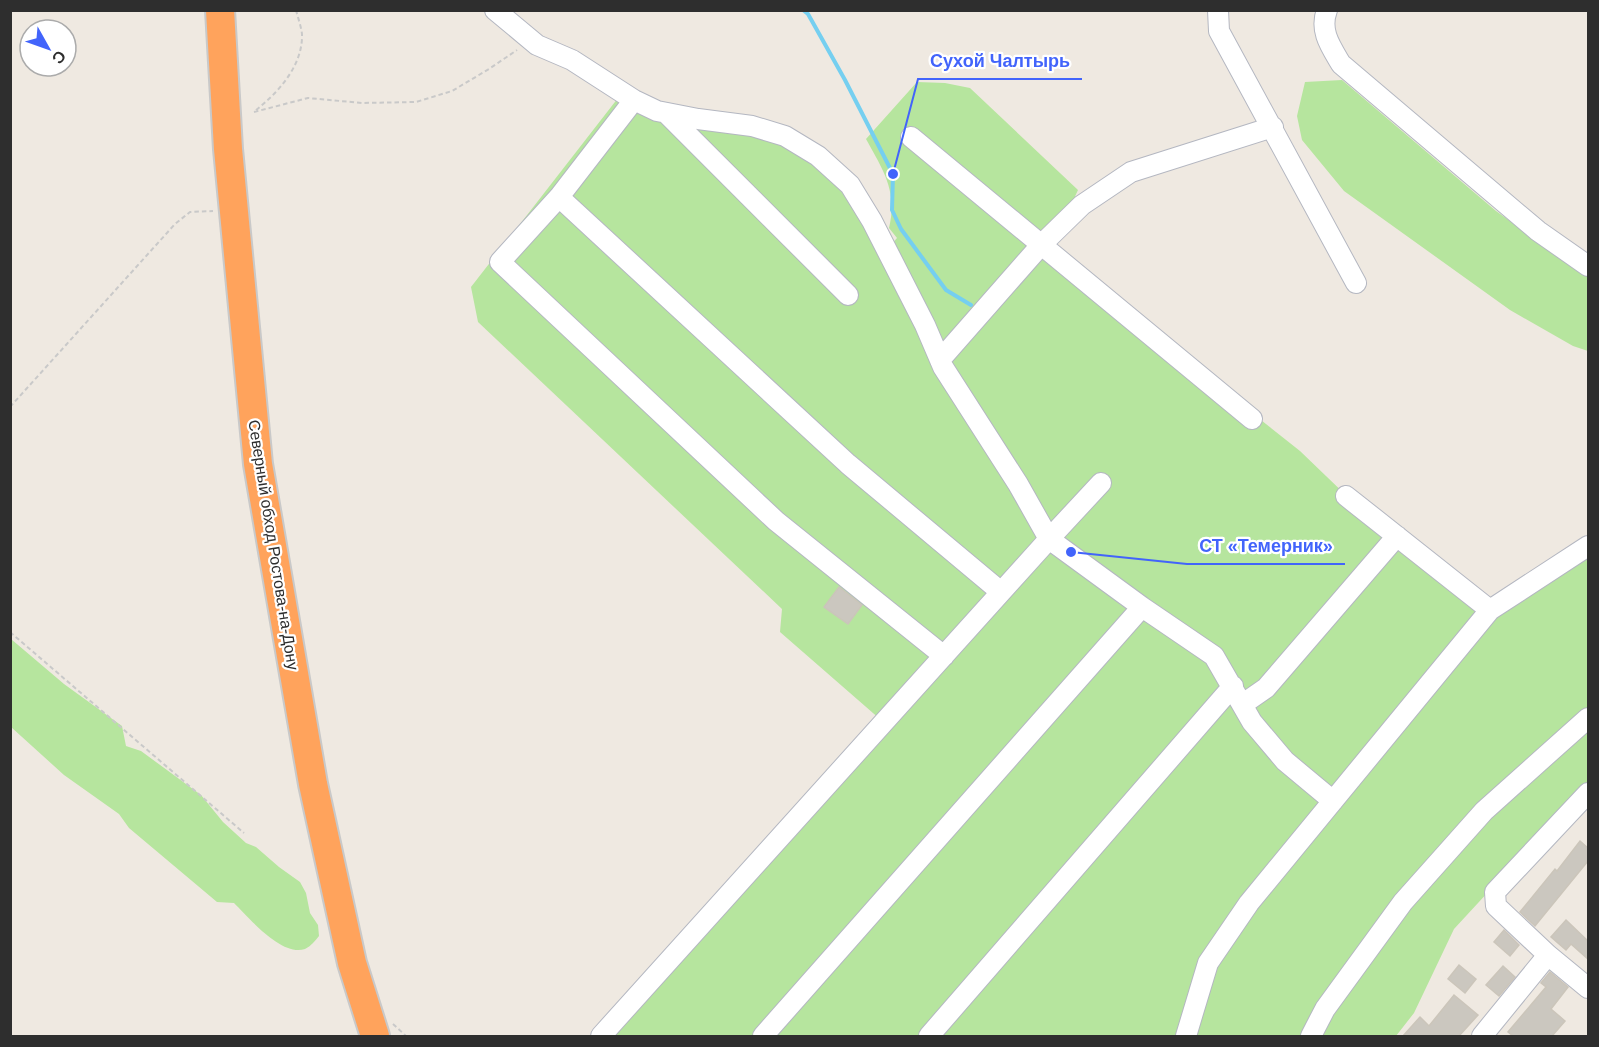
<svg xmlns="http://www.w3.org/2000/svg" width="1599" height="1047" font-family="Arial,sans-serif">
	<rect width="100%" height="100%" fill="#efe9e1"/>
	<path fill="#b6e59e" d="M1342,80L1496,211L1588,277V351L1573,346L1510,310L1344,191L1302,140L1297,116L1305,82Z
		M917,82L945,83L970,88L1078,190L1049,252L1300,451L1352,501L1480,606L1588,541V784L1454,929L1414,1013L1396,1036H595L881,720L780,632L782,609L478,322L471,287L618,98L766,137L813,161L839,187L867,227L880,257L897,238L889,228C898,191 883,170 866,139Z
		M11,639L64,684L122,726L126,746L141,751L201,795L223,822L246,843L256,847L279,867L300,882L306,893L310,913L318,925L319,936C315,941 311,946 305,949C282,957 249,918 234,903L217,902L129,828L119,814L64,775L11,727Z"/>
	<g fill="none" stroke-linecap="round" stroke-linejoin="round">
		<path stroke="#75cff0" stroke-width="4" d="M803,10L808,14L845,80L893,174L892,210L901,229L946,290L971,305"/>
	</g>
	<path fill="#cbc7bf" stroke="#cbc5ba" stroke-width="1.5" d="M839,587L862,605L848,624L824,607Z
		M1580,841L1588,848V861L1535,926L1520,912L1555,869L1557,871Z
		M1566,920L1588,941V959L1571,944L1566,950L1551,937Z
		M1504,930L1519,945L1510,956L1494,942Z
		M1459,965L1476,979L1465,993L1448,979Z
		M1503,966L1515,977L1499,996L1486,985Z
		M1550,972L1568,987L1551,1009L1565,1021L1552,1036H1513L1508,1032L1546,987L1541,983Z
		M1454,995L1478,1015L1459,1036H1403L1420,1017L1429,1026Z"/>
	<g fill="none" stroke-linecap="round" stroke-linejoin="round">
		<defs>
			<path id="minor" d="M495,10L537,45L572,60L634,100L657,111L698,119L752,126L785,136L818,156L850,185L872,221L925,325L943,367L1018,484L1049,539L1142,607L1214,656L1252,722L1285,761L1333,801
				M1218,10L1219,31L1356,283
				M1327,10C1319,31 1331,47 1341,64L1538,231L1588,266
				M634,100L559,197L500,262L776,521L944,656
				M666,113L848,295
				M911,137L1252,419
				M559,197L848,464L1001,592
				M940,360L1041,245L1082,205L1131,172L1273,127
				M1346,496L1490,610
				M1243,704L1266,688L1397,536
				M1588,793L1495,892L1496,906L1548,955L1588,988
				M601,1036L1049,539L1101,483
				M763,1036L1142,607
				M929,1036L1233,686
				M1186,1036L1208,963L1249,903L1490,610L1588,546
				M1311,1036L1325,1009L1403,902L1484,811L1588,718
				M1482,1036L1548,955"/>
			<path id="highway" d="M220,10L228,149L258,464L313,784L352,963L375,1036"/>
		</defs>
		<use href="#minor" stroke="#b4b7c1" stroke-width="22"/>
		<use href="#highway" stroke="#c9c9c9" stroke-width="32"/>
		<path stroke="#c9c9c9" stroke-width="2" stroke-dasharray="4.5 3" stroke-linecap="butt" d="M256,110C279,92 303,65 302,34C301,26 298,18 296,10
			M254,112L308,98L362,103L416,102L452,91L489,69L517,50
			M10,407L175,224L190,212L213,211
			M10,632L244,833
			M393,1024L406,1036"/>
		<use href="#minor" stroke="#fff" stroke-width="20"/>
		<use href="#highway" stroke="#ffa35c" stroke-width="28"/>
	</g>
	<g text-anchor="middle" stroke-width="4.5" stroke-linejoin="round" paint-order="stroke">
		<g font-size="16" fill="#2e2e2e" stroke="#fff">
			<text transform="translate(274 545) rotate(81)" y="6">Северный обход Ростова-на-Дону</text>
		</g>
	</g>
	<path fill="none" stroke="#4264fb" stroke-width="2" d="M893 174L918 79H1082M1071 552L1187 564H1345"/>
	<g fill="#4264fb" stroke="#fff" stroke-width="2">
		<circle cx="893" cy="174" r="6"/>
		<circle cx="1071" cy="552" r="6"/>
	</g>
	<g font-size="18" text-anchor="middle" font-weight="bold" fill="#4264fb" stroke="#fff" stroke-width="4.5" stroke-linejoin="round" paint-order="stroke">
		<text x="1000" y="67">Сухой Чалтырь</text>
		<text x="1266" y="552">СТ «Темерник»</text>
	</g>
	<rect width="1599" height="1047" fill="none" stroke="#2e2e2e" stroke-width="24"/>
	<g transform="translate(48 48) rotate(130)"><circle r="28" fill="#ffffff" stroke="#ababab" stroke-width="1.5"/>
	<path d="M0-4.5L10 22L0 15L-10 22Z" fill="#4264fb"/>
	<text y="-9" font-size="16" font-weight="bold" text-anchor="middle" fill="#2e2e2e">С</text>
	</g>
</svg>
